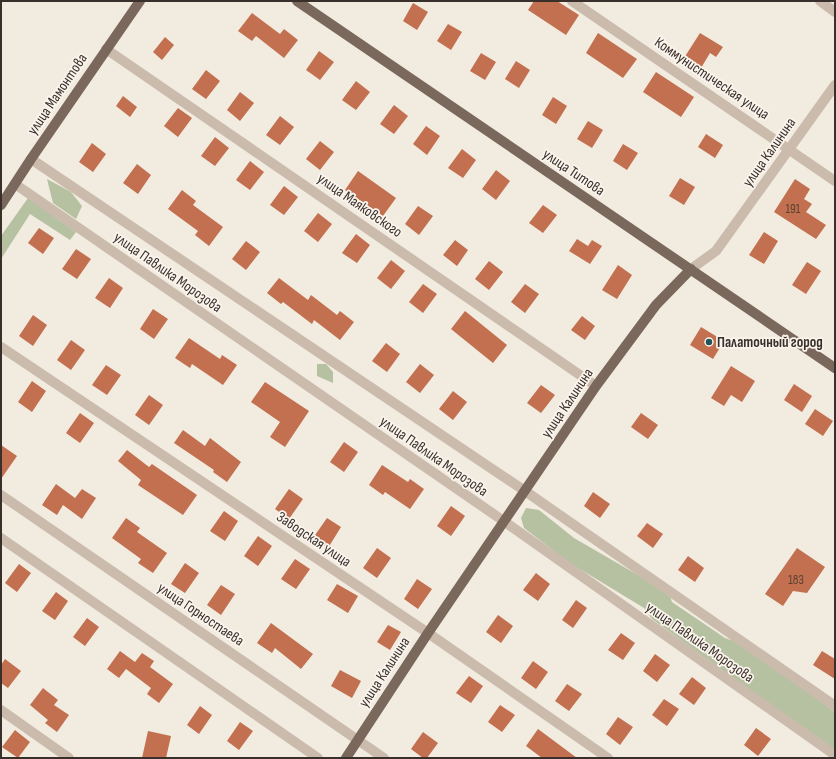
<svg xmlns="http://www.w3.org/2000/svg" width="836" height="759" font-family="'Sofia Sans Condensed',sans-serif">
	<rect width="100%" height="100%" fill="#f2ebe0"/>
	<path fill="#b5c1a0" d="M47,179L71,192L82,206L76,219L53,203Z
		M28,198L76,232L70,240L30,214L1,259V236Z
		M317,364H326L333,372V383L317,376Z
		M526,508L539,510L574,538L669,593L672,602L725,638L734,641L777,670L835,712V752L652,619L644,608L570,563L524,528L521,518Z"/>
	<path fill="#c2704f" d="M534,1H557L579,15L566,35L528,10Z
		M413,3L428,12L417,30L403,21Z
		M252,13L280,34L284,29L298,40L284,58L256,36L252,41L238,31Z
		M448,24L462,32L451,50L437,41Z
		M598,33L637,59L623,78L586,53Z
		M700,33L723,47L716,57L710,53L701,68L684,58Z
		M165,37L174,45L162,60L153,52Z
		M319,51L334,62L320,80L306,70Z
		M481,53L496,62L485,80L470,71Z
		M516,61L530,70L519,88L505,79Z
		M206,70L220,81L206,99L192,89Z
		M656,72L694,97L681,117L643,92Z
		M356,81L370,92L356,110L342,100Z
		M240,92L254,103L240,121L227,110Z
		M123,96L137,107L130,117L116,106Z
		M553,97L567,106L556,124L542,115Z
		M394,105L408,116L394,134L380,124Z
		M178,108L192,118L178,137L164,126Z
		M280,116L294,127L280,145L266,135Z
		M588,121L603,130L592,148L577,139Z
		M426,126L440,136L427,155L413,144Z
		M706,134L723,145L715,158L698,147Z
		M215,137L229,148L215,166L201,156Z
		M320,141L334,152L320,170L306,159Z
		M92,143L106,154L93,172L79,162Z
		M623,144L638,153L627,170L613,161Z
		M462,149L476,160L463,178L448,168Z
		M250,161L264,172L250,190L236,180Z
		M137,164L151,175L138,194L123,183Z
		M496,170L510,181L496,200L482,189Z
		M358,171L396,198L383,216L345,190Z
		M680,178L695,187L684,205L669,196Z
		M795,179L810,189L804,199L812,204L806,212L826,225L816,239L774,212Z
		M284,186L298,197L284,215L270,205Z
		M182,190L196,201L193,205L223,227L209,246L195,235L198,231L168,209Z
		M543,205L557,215L543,233L529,223Z
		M418,206L433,216L419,235L405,224Z
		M318,213L332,224L318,242L304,231Z
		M39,228L54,238L43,254L28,243Z
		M764,232L778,241L764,264L749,255Z
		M356,234L370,245L357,263L342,253Z
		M577,239L588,246L592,240L602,246L590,264L569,251Z
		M455,240L468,250L457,266L443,255Z
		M246,241L260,252L246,270L232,259Z
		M76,249L91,259L77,279L62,269Z
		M391,260L405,271L391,289L377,278Z
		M489,261L503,272L489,290L475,279Z
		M807,262L821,271L806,294L792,285Z
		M618,265L632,275L617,299L602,290Z
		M109,278L123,288L110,308L95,298Z
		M279,278L308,300L311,295L337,315L340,311L354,322L340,340L314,320L312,324L283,302L281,304L267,293Z
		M423,284L437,294L423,313L409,302Z
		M525,284L539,294L525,313L511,302Z
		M153,309L168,319L154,339L140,329Z
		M465,311L507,345L493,363L451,329Z
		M33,315L47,325L33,346L19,336Z
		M582,316L595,326L585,340L571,330Z
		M701,327L724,341L713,359L690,345Z
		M189,338L220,359L222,355L237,365L223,385L192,364L190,368L175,358Z
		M71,340L85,350L71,370L57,360Z
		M386,343L400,354L387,372L372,361Z
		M420,364L434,375L420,393L406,382Z
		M106,365L121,375L107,395L92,385Z
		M731,366L755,381L742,402L731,395L724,406L711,398Z
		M32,381L46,391L32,412L18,402Z
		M265,382L309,411L285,447L270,437L280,422L251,402Z
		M794,384L812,396L802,412L784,400Z
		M541,385L555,395L541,413L527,403Z
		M453,391L467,402L453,420L439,409Z
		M149,395L163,405L149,425L135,415Z
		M815,409L833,421L823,436L805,424Z
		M80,413L94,423L80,443L66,433Z
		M641,413L658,425L648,439L631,427Z
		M183,430L205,446L210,438L241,462L227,482L213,472L214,470L174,443Z
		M344,442L358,452L344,472L330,462Z
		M1,445L17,456L1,479Z
		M127,450L149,467L152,464L197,495L183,515L138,485L141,480L118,461Z
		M382,465L408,482L410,479L424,489L410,509L385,492L383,495L369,485Z
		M56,484L75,498L82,489L96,498L82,519L63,505L57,515L42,505Z
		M289,489L303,499L289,519L275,509Z
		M593,492L610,504L600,518L584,506Z
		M451,506L465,516L451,536L437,526Z
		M224,511L238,521L225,541L210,531Z
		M126,518L140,528L137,532L167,553L153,573L138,563L141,559L112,538Z
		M327,518L341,527L328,548L313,538Z
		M647,523L663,534L653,548L637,536Z
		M258,536L272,546L258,566L244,556Z
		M377,548L391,558L377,578L363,568Z
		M797,548L825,567L807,593L793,591L783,606L765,594Z
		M688,556L704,568L695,582L678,570Z
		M295,559L310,569L296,589L281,579Z
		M185,563L199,573L185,593L171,584Z
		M19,564L31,573L17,592L5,583Z
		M536,573L550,584L538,601L523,590Z
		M417,579L432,589L418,609L404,599Z
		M337,584L358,596L348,613L327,600Z
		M221,585L235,594L221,615L207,605Z
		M56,592L68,601L55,620L42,611Z
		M576,600L587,608L573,628L562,620Z
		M498,615L513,626L501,643L486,632Z
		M87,618L99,627L85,646L73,637Z
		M271,623L313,654L301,669L275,648L272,653L257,643Z
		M388,625L401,632L390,650L377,642Z
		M621,633L635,643L623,660L608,650Z
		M120,651L135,662L142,653L154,661L150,667L173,684L159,703L147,694L151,688L126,669L119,678L107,669Z
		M822,651L835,659V679L813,665Z
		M655,654L670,665L657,682L643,671Z
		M5,659L21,671L8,688L1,683V665Z
		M533,661L548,672L536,689L521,678Z
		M340,670L361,681L352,698L331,686Z
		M469,676L483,686L471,703L456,693Z
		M692,677L706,688L694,705L679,694Z
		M567,684L582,694L569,711L555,701Z
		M43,688L58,700L54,705L69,715L57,732L45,723L48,720L30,705Z
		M664,699L679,709L667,726L652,715Z
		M500,705L515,715L502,732L488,722Z
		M200,706L212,715L199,734L187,725Z
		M618,717L633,727L620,745L606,734Z
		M240,722L253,731L239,750L227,741Z
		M756,728L771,739L758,756L744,745Z
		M538,729L577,758H542L526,746Z
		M15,730L30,742L18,758L2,747Z
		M148,731L171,736L166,758H142Z
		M423,732L438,743L427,758H423L411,749Z"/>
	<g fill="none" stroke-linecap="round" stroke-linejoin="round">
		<path stroke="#cbbbac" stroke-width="10" d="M572,1L835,181
			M820,1L835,12
			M106,49L596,386
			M31,159L525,491L835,706
			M15,184L505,522L835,755
			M691,269L716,251L835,85
			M1,347L428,633L608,758
			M1,495L384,758
			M1,538L318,758
			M1,710L69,758"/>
		<path stroke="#7a685c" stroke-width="10" d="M297,1L835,368
			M1,205L31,159L140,1
			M346,758L428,633L596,386L656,305L691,269"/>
	</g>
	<circle fill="#215359" stroke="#faf4ed" stroke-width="1.5" cx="709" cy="342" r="4"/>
	<g text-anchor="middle" stroke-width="3.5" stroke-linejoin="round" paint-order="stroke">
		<g font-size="13" fill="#5b4034">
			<text x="793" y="213">191</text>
			<text x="796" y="584">183</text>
		</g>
		<g font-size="15" fill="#39302b" stroke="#faf4ed">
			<text transform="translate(712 78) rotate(34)" y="5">Коммунистическая улица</text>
			<text transform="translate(57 94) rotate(-56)" y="5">улица Мамонтова</text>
			<text transform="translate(769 152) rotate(-55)" y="5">улица Калинина</text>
			<text transform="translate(574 172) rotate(34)" y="5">улица Титова</text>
			<text transform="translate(360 205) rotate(35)" y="5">улица Маяковского</text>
			<text transform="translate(168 272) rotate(35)" y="5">улица Павлика Морозова</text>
			<text transform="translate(567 403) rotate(-56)" y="5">улица Калинина</text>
			<text transform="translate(434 456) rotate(35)" y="5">улица Павлика Морозова</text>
			<text transform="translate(314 539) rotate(34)" y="5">Заводская улица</text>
			<text transform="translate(201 614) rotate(34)" y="5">улица Горностаева</text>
			<text transform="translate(700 642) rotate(35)" y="5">улица Павлика Морозова</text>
			<text transform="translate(384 672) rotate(-57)" y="5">улица Калинина</text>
		</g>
		<g font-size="15" font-weight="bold" fill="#39302b" stroke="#faf4ed" text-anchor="start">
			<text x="717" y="347">Палаточный город</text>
		</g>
	</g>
	<rect width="836" height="759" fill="none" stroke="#39302b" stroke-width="4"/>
</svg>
